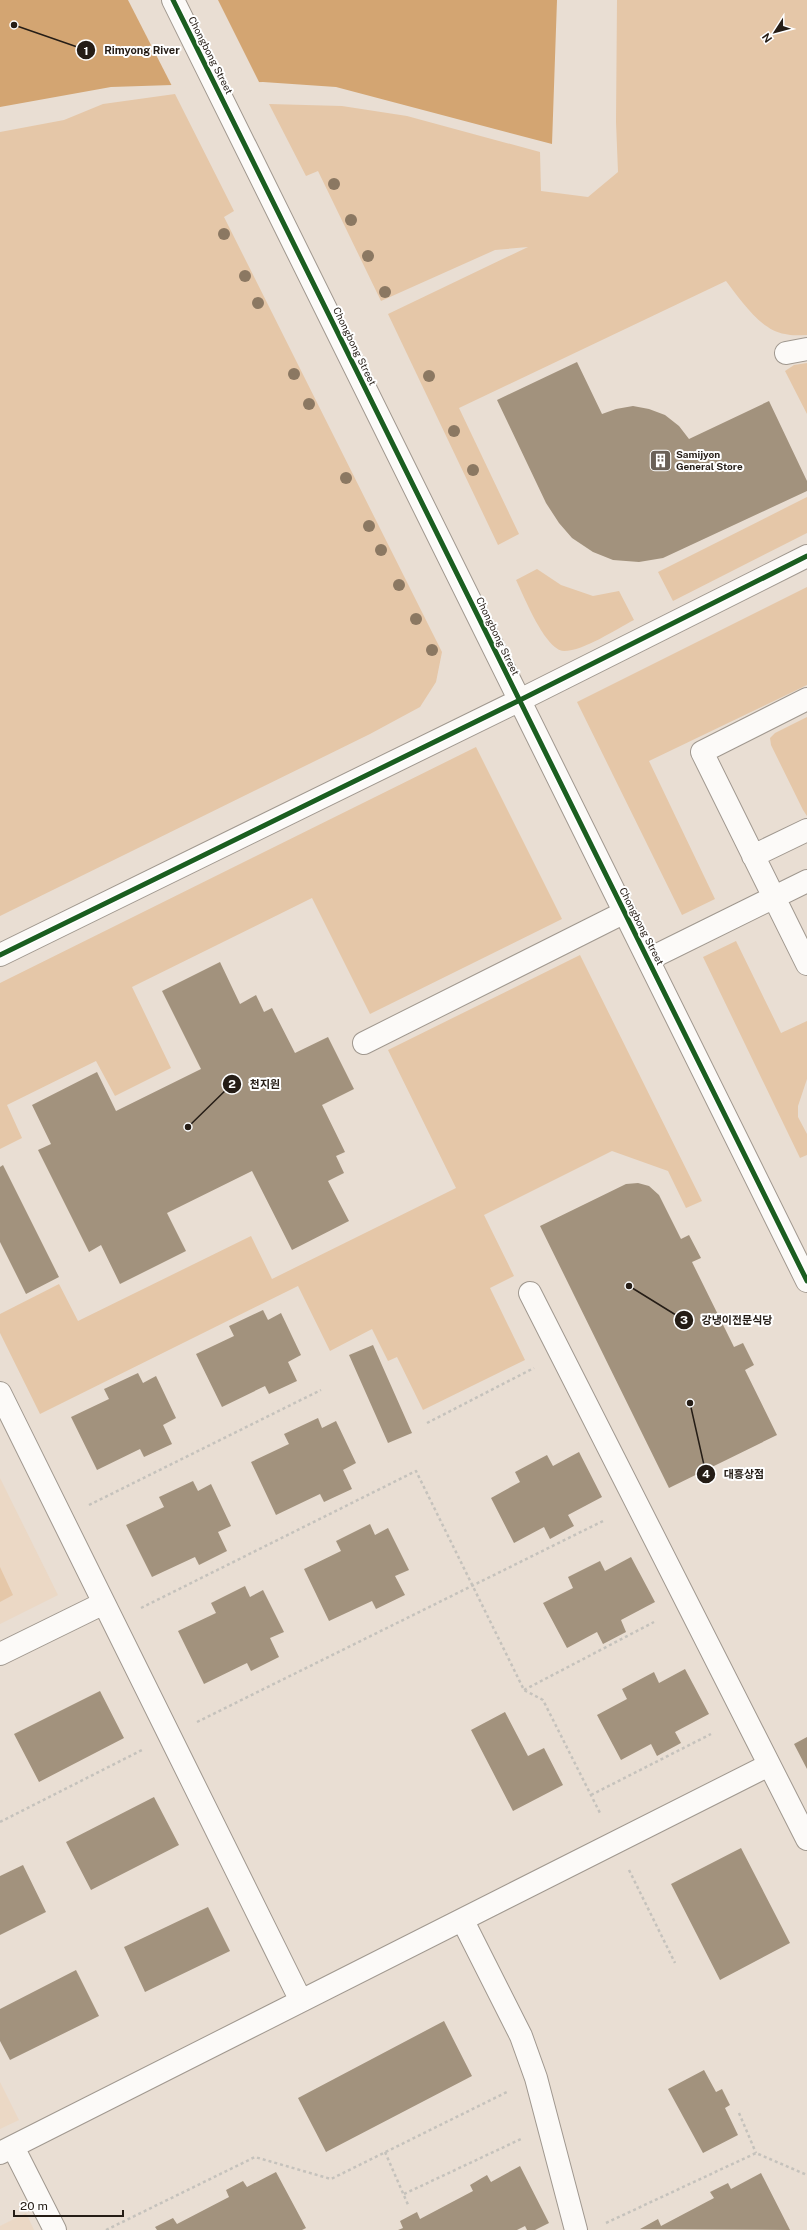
<svg xmlns="http://www.w3.org/2000/svg" width="807" height="2230" font-family="'Public Sans','Noto Sans KR',sans-serif">
	<rect width="100%" height="100%" fill="#e9ded3"/>
	<path fill="#ebd8c5" d="M0,1478L58,1595L0,1624Z
		M0,2082L19,2120L0,2129Z
		M26,2213L34,2230H0V2226Z"/>
	<path fill="#e5c7a8" d="M617,0H807V335C800,335 792,336 785,334C761,331 740,299 726,281L459,408L519,534L498,545L388,314L528,247L495,250L381,301L318,171L306,176L269,104L342,106L407,116L540,152L541,191L588,197L618,172L616,122Z
		M175,94L234,211L224,217L442,652L436,682L420,707L370,734L0,916V132L64,120L103,104Z
		M807,363V414L785,371L794,365Z
		M807,497V533L673,601L658,572Z
		M537,569L561,585L593,596L619,591L634,620C616,629 584,651 564,651C545,650 524,596 516,580Z
		M807,587V685L649,761L715,899L682,915L577,702Z
		M807,717V816L803,810L771,745L770,738L775,733Z
		M476,747L562,919L370,1014L312,898L132,987L171,1068L115,1096L96,1061L7,1105L22,1138L0,1149V983Z
		M736,941L781,1033L807,1021V1079L798,1106V1117L807,1134V1155L800,1158L703,957Z
		M580,955L702,1201L686,1208L668,1171L612,1151L484,1215L514,1276L490,1288L525,1360L423,1410L397,1357L388,1361L372,1329L330,1351L298,1286L40,1414L0,1333V1314L59,1284L78,1321L251,1236L272,1279L456,1188L388,1050Z
		M0,1567L13,1595L0,1602Z"/>
	<path fill="#d3a572" d="M0,0H557L552,144L336,87L263,82L111,87L0,107Z"/>
	<path fill="#e9ded3" d="M128,0H218L260,84L173,88Z"/>
	<path fill="#a2927d" d="M577,362L602,414L616,409L633,406L649,409L665,415L679,426L689,439L769,401L807,481V491L663,558L639,562L613,560L593,552L572,538L559,523L546,503L497,400Z
		M220,962L240,1004L256,995L264,1012L272,1008L295,1053L328,1037L354,1089L322,1105L345,1152L336,1156L344,1173L328,1181L349,1221L292,1250L252,1171L167,1213L186,1251L120,1284L101,1245L89,1252L38,1150L51,1144L32,1105L97,1072L116,1111L201,1069L162,991Z
		M3,1165L59,1277L26,1294L0,1242V1167Z
		M638,1183L649,1186L659,1195L681,1239L689,1235L701,1258L692,1262L734,1347L743,1343L754,1365L745,1370L777,1435L669,1488L540,1226L626,1184Z
		M263,1310L268,1320L281,1313L301,1355L288,1362L297,1381L269,1394L265,1386L222,1407L196,1354L234,1336L229,1326Z
		M373,1345L412,1433L388,1443L349,1355Z
		M138,1373L143,1383L156,1376L176,1418L163,1425L172,1444L144,1457L140,1449L97,1470L71,1417L109,1399L104,1389Z
		M318,1418L322,1428L336,1421L356,1463L343,1470L352,1489L324,1502L320,1494L276,1515L251,1462L289,1444L284,1434Z
		M579,1452L602,1497L568,1515L574,1526L550,1539L544,1527L514,1543L491,1498L520,1482L515,1472L547,1455L553,1466Z
		M193,1481L198,1491L211,1484L231,1526L218,1532L227,1551L199,1565L195,1557L152,1577L126,1525L164,1507L159,1497Z
		M370,1524L375,1535L388,1528L409,1570L395,1576L405,1595L376,1609L372,1601L329,1621L304,1569L341,1551L336,1541Z
		M631,1557L655,1602L621,1620L626,1632L603,1644L597,1632L567,1648L543,1603L573,1588L568,1577L600,1561L605,1571Z
		M245,1586L250,1597L263,1590L284,1632L270,1638L279,1657L251,1671L247,1663L204,1684L178,1631L216,1613L211,1603Z
		M685,1669L709,1714L675,1732L681,1743L657,1756L651,1744L621,1760L597,1715L627,1699L622,1689L654,1672L659,1683Z
		M100,1691L124,1738L39,1782L14,1734Z
		M505,1712L528,1756L544,1748L563,1785L513,1811L471,1730Z
		M807,1737V1769L794,1744Z
		M154,1797L179,1845L91,1890L66,1842Z
		M741,1848L790,1943L720,1980L671,1884Z
		M23,1865L46,1912L0,1935V1876Z
		M208,1907L230,1951L145,1992L124,1947Z
		M76,1970L99,2016L10,2060L0,2041V2009Z
		M444,2021L472,2076L326,2152L298,2098Z
		M704,2070L716,2092L722,2089L730,2105L725,2108L738,2135L703,2153L668,2089Z
		M520,2166L549,2223L535,2230H527L525,2226L517,2230H398L403,2228L400,2221L417,2212L420,2219L473,2191L470,2185L487,2175L491,2182Z
		M276,2172L306,2228L302,2230H157L155,2227L173,2218L177,2224L229,2197L226,2190L243,2181L247,2187Z
		M761,2173L790,2230L640,2229L658,2219L661,2226L714,2198L710,2192L728,2183L731,2189Z"/>
	<g fill="none" stroke-linecap="round" stroke-linejoin="round">
		<defs>
			<path id="minor" d="M173,0L807,1281
				M786,353L807,349
				M807,699L702,752L807,964
				M753,856L807,830
				M0,955L520,700L807,556
				M649,959L807,881
				M364,1043L625,912
				M530,1293L807,1839
				M0,1393L300,1999
				M0,1654L104,1603
				M463,1921L521,2036L536,2078L576,2230
				M13,2147L55,2230
				M0,2153C255,2022 513,1895 769,1765"/>
		</defs>
		<use href="#minor" stroke="#a0988f" stroke-width="24"/>
		<path stroke="#c5c2bc" stroke-width="2.5" stroke-dasharray="3 3" stroke-linecap="butt" d="M427,1423L534,1368
			M89,1505L321,1390
			M141,1608L416,1471L524,1690L543,1700L601,1815
			M524,1690L654,1622
			M197,1722L603,1521
			M591,1795L711,1734
			M0,1822L142,1750
			M629,1870L675,1963
			M739,2113L756,2153
			M385,2152L409,2207
			M404,2194L521,2139
			M606,2223L756,2153L807,2175
			M106,2230L255,2157L331,2179L509,2091"/>
		<use href="#minor" stroke="#fcfaf8" stroke-width="22"/>
		<defs>
			<path id="cycleway" d="M173,0L807,1281
				M0,955L520,700L807,556"/>
		</defs>
		<use href="#cycleway" stroke="#fff" stroke-width="8"/>
		<use href="#cycleway" stroke="#1b5e20" stroke-width="5"/>
	</g>
	<g fill="#8b7862">
		<circle cx="334" cy="184" r="6"/>
		<circle cx="351" cy="220" r="6"/>
		<circle cx="224" cy="234" r="6"/>
		<circle cx="368" cy="256" r="6"/>
		<circle cx="245" cy="276" r="6"/>
		<circle cx="385" cy="292" r="6"/>
		<circle cx="258" cy="303" r="6"/>
		<circle cx="294" cy="374" r="6"/>
		<circle cx="429" cy="376" r="6"/>
		<circle cx="309" cy="404" r="6"/>
		<circle cx="454" cy="431" r="6"/>
		<circle cx="473" cy="470" r="6"/>
		<circle cx="346" cy="478" r="6"/>
		<circle cx="369" cy="526" r="6"/>
		<circle cx="381" cy="550" r="6"/>
		<circle cx="399" cy="585" r="6"/>
		<circle cx="416" cy="619" r="6"/>
		<circle cx="432" cy="650" r="6"/>
	</g>
	<defs>
		<symbol id="building-square" viewBox="-11 -11 22 22"><rect x="-9" y="-9" width="18" height="18" rx="4" fill="#6a6158" stroke="#fff"/><path d="M-4-6H4V6H1V3H-1V6H-4ZM-2.5-4.3h1.7v1.8h-1.7ZM.8-4.3h1.7v1.8H.8ZM-2.5-1h1.7V.8h-1.7ZM.8-1h1.7V.8H.8Z" fill="#fff"/></symbol>
	</defs>
	<g fill-rule="evenodd">
		<use href="#building-square" x="648" y="448" width="25" height="25"/>
	</g>
	<g text-anchor="middle" stroke-width="4" stroke-linejoin="round" paint-order="stroke">
		<g font-size="10" fill="#251d16" stroke="#fff">
			<text transform="translate(211 55) rotate(63)" y="4">Chongbong Street</text>
			<text transform="translate(355 346) rotate(64)" y="4">Chongbong Street</text>
			<text transform="translate(498 636) rotate(64)" y="4">Chongbong Street</text>
			<text transform="translate(642 926) rotate(63)" y="4">Chongbong Street</text>
		</g>
		<g font-size="10" font-weight="bold" fill="#251d16" stroke="#fff" text-anchor="start">
			<text x="676" y="458">Samijyon<tspan x="676" dy="12">General Store</tspan></text>
		</g>
	</g>
	<path fill="none" stroke="#251d16" stroke-width="1.5" d="M14 25L86 50M188 1127L232 1084M629 1286L684 1320M690 1403L706 1474"/>
	<g fill="#251d16" stroke="#fff" stroke-width="1.5">
		<circle cx="14" cy="25" r="4"/>
		<circle cx="188" cy="1127" r="4"/>
		<circle cx="629" cy="1286" r="4"/>
		<circle cx="690" cy="1403" r="4"/>
		<circle cx="86" cy="50" r="10"/>
		<circle cx="232" cy="1084" r="10"/>
		<circle cx="684" cy="1320" r="10"/>
		<circle cx="706" cy="1474" r="10"/>
	</g>
	<g font-size="12" text-anchor="middle" font-weight="bold" fill="#fff">
		<text x="86" y="55">1</text>
		<text x="232" y="1088">2</text>
		<text x="684" y="1324">3</text>
		<text x="706" y="1478">4</text>
	</g>
	<g font-size="11" text-anchor="middle" font-weight="bold" fill="#251d16" stroke="#fff" stroke-width="4" stroke-linejoin="round" paint-order="stroke">
		<text x="142" y="54">Rimyong River</text>
		<text x="265" y="1088">천지원</text>
		<text x="737" y="1324">강냉이전문식당</text>
		<text x="744" y="1478">대흥상점</text>
	</g>
	<g transform="translate(775 32) rotate(234)" stroke="#ffffff" stroke-width="3" paint-order="stroke">
	<path d="M0-3L7 15L0 10L-7 15Z" fill="#251d16"/>
	<text y="-6" font-size="11" font-weight="bold" text-anchor="middle" fill="#251d16">N</text>
	</g>
	<path d="M14 2210v6h109v-6" fill="none" stroke="#251d16" stroke-width="2"/>
	<text x="20" y="2210" font-size="12" fill="#251d16" stroke="#ffffff" stroke-width="3" paint-order="stroke">20 m</text>
</svg>
